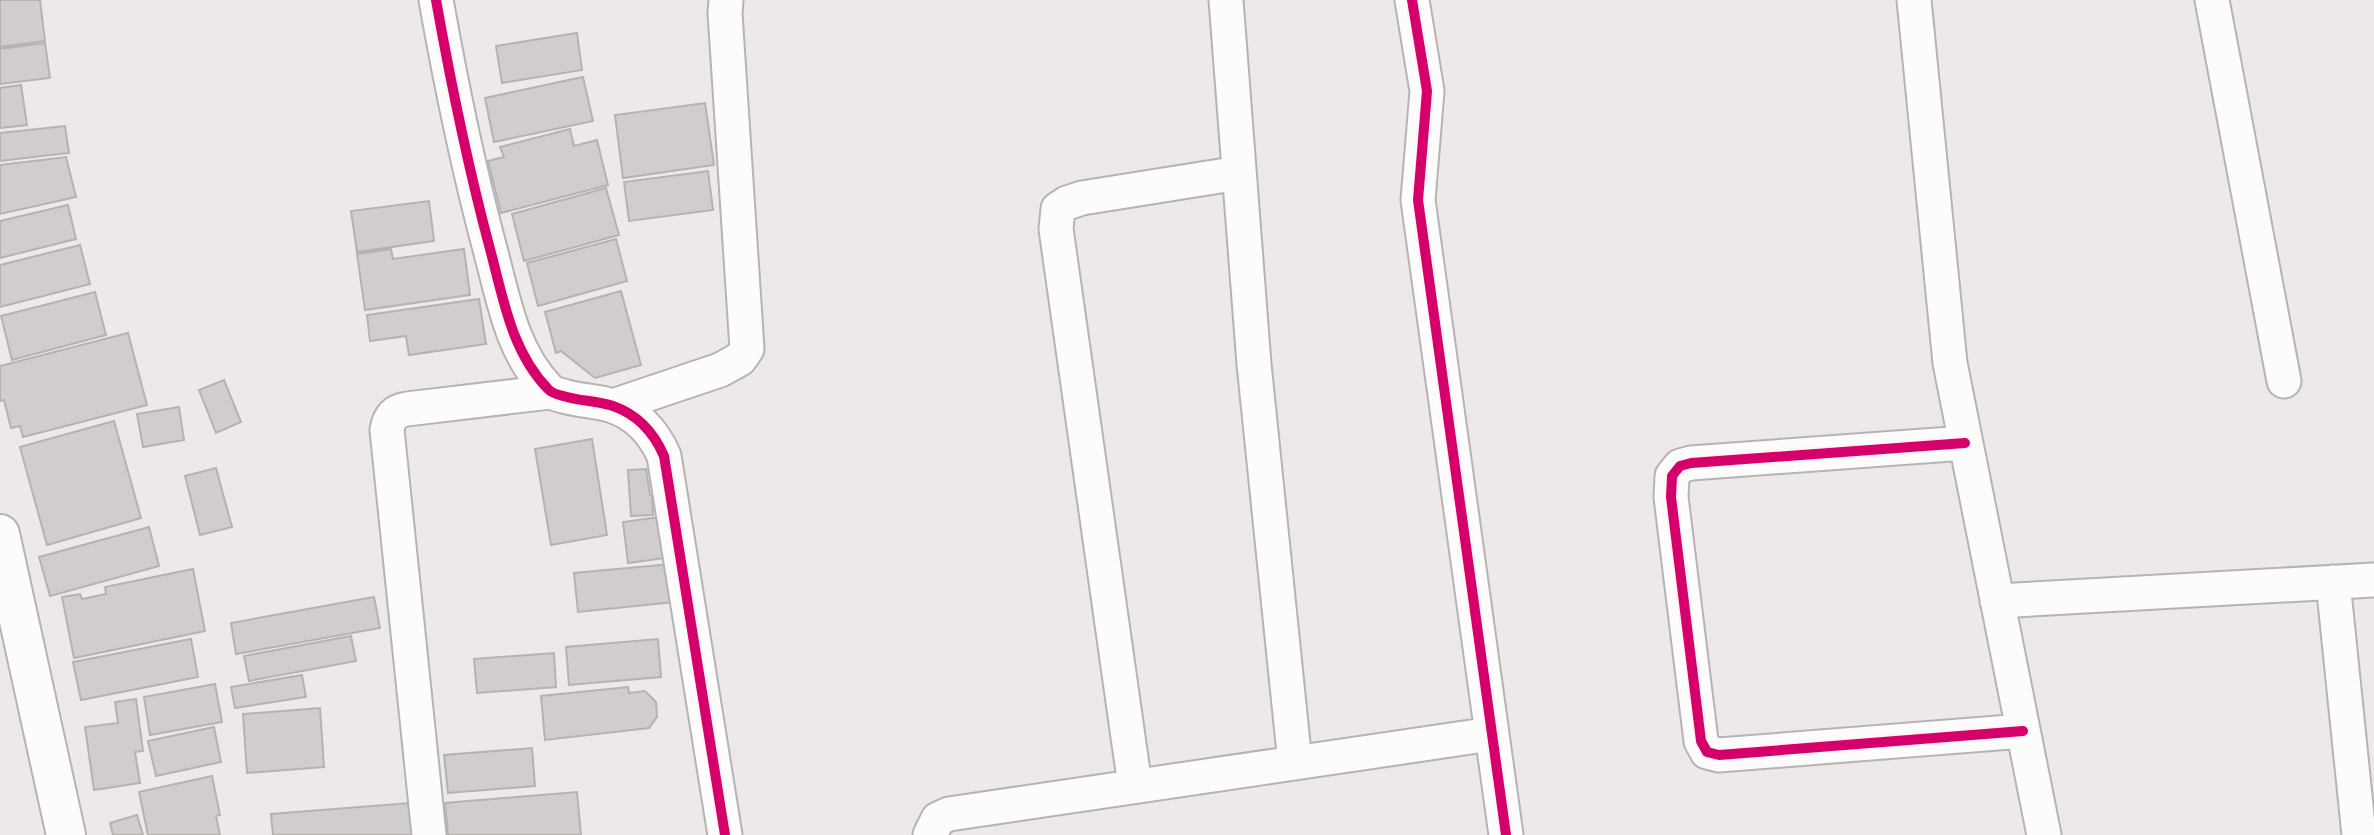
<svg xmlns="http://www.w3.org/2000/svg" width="2374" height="835" font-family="'Fira Sans Condensed',sans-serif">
	<rect width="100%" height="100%" fill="#eee9e8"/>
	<path fill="#d1cdcc" stroke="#b6b2b0" stroke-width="2" d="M0,0H40L45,41L0,47Z
		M577,33L582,70L502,83L496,46Z
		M45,43L50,78L0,84V49Z
		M583,77L593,121L494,142L485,98Z
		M21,85L27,125L0,128V88Z
		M705,103L714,165L623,178L615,115Z
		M65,126L69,153L0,161V133Z
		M570,129L574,146L597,140L608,185L501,213L488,161L504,157L500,147Z
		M66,157L76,197L0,214V165Z
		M708,171L713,210L629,221L624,182Z
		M606,188L619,235L524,261L512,214Z
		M429,201L434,241L357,252L351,211Z
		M68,205L76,239L0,258V221Z
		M616,239L627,281L538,306L527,263Z
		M80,245L90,284L0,307V265Z
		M391,249L393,259L464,249L470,295L365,310L357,254Z
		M621,291L641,365L595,378L561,351L556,353L545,312Z
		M95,292L106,335L12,360L1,316Z
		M479,299L486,344L409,355L406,336L370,341L367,315Z
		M128,333L147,405L23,437L20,426L11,428L4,400L0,401V366Z
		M224,380L241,422L216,433L199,390Z
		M179,407L184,440L143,447L137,414Z
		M114,421L141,518L47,545L20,447Z
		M592,439L607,535L551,545L535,449Z
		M216,468L232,527L200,535L185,476Z
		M646,469L650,495H652L653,515L631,516L628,470Z
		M660,517L665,558L628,563L623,522Z
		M149,527L159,566L50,596L39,557Z
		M671,564L674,602L578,612L574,573Z
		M193,569L205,631L74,658L62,597L80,594L82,599L106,594L105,587Z
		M374,597L380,628L236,654L231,623Z
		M351,636L356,661L249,681L244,656Z
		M191,639L198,677L81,700L73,662Z
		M658,639L661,677L569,685L566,647Z
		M554,653L556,687L477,693L474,659Z
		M302,675L306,697L235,708L231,687Z
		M215,684L222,722L150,735L144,697Z
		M628,687L629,693L645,691L656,702L657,717L649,728L545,740L541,696Z
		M136,699L143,751L135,752L140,783L94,790L85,727L118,723L115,702Z
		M320,708L324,767L247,773L243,714Z
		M214,727L221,762L156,776L148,741Z
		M532,748L535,786L448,793L444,755Z
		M212,776L220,815L216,816L220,835H148L139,792Z
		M577,792L581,835H448L445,803Z
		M410,803L413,835H273L271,814Z
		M137,815L143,835H113L110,823Z"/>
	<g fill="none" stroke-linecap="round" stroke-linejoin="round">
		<defs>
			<path id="minor" d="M436,0C451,84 468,167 490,249C503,297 511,351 548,389C552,394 560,395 567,397C582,401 598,401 613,406C639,415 654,433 664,456L725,835
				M1226,0L1254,364L1295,763
				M1412,0L1427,91L1418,200L1506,835
				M1914,0L1950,363L2044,835
				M2212,0L2284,381
				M613,406L720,370L740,359L747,349L725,13L726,0
				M1965,443L1691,463L1680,466L1672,476L1671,497L1701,741L1707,752L1719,755L2023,731
				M2333,582L2359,835
				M1997,601L2374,580
				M1135,786L1056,229L1058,209L1067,203L1082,198L1239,173
				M429,835L387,430C389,418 394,411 407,409L550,392
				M930,835L938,819L949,814L1491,734"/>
			<path id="tertiary" d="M0,534L66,835"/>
		</defs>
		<use href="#minor" stroke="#b7b3b2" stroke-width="37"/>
		<use href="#tertiary" stroke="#b7b3b2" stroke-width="42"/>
		<use href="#minor" stroke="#fcfcfc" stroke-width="33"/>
		<use href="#tertiary" stroke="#fcfcfc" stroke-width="38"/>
		<defs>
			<path id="cycleway" d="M436,0C451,84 468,167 490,249C503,297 511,351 548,389C552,394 560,395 567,397C582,401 598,401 613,406C639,415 654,433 664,456L725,835
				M1412,0L1427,91L1418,200L1506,835
				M1965,443L1691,463L1680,466L1672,476L1671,497L1701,741L1707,752L1719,755L2023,731"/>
		</defs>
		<use href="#cycleway" stroke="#fef6f2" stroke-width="15"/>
		<use href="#cycleway" stroke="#d6006c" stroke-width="10"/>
	</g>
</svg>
